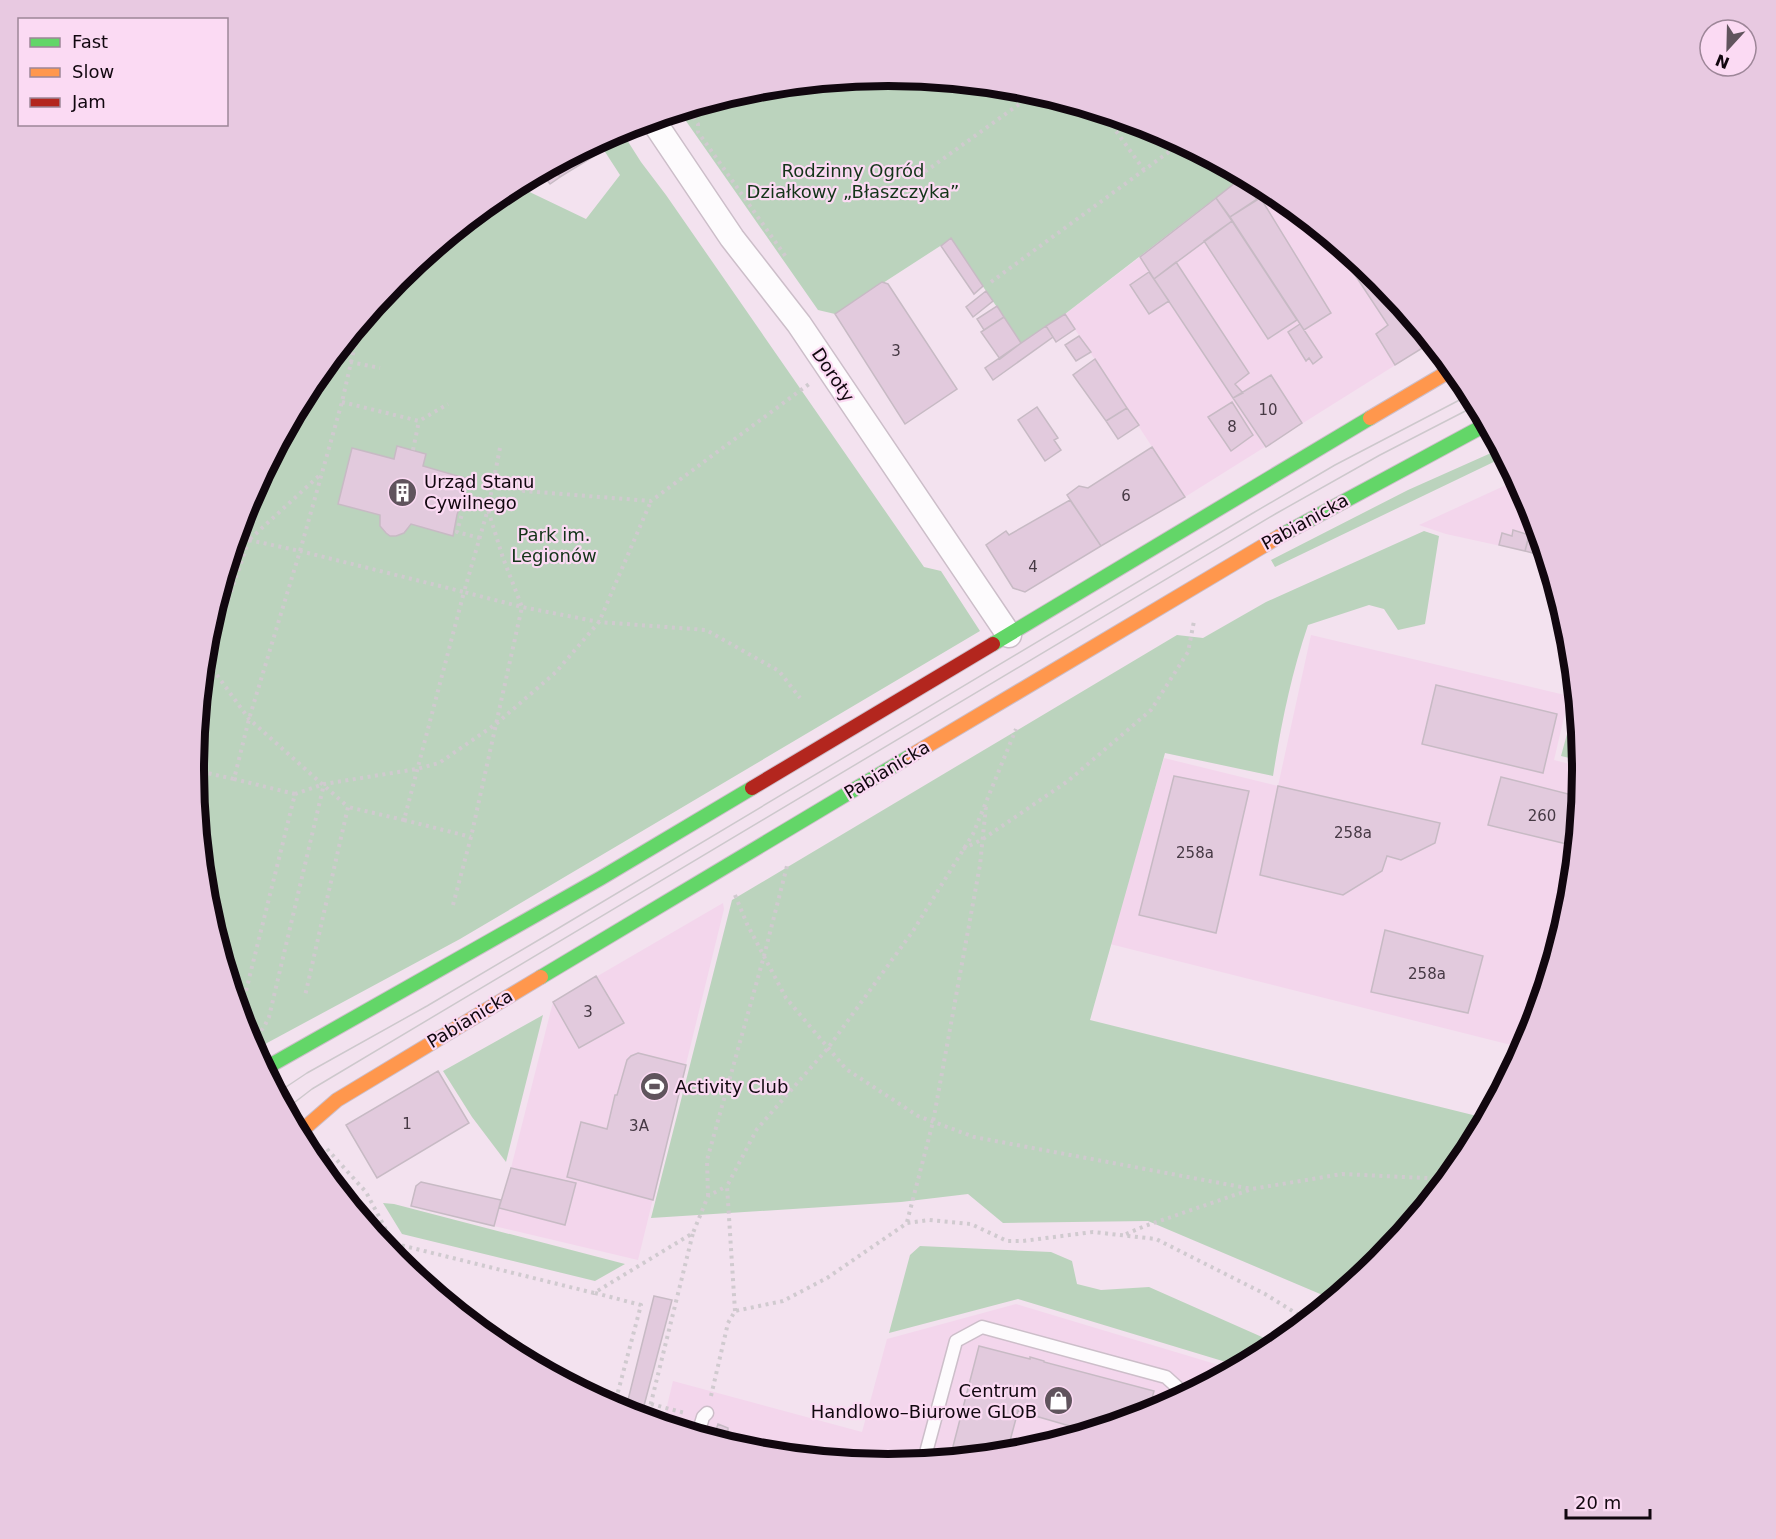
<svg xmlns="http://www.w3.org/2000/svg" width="1776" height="1539" font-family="'DejaVu Sans',sans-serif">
	<rect width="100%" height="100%" fill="#f3e2ef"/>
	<path fill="#f3d6ec" d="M1245,177L1274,192L1379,279L1416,324L1429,344L1185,497L1065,314Z
		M1517,480L1530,504L1546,556L1446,534L1419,525Z
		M1311,635L1569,696L1554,760L1582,767L1569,905L1530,1036L1523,1048L1110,944L1164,758L1278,786Z
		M723,903L724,909L638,1260L494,1226L511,1168L553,1002Z
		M1016,1304L1232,1369L1153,1411L1023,1451L888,1464L752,1451L663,1423L673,1381L862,1432L887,1339Z"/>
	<path fill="#bbd3bd" d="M888,75L1024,88L1154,128L1244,176L1065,314L1021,343L951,239L835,314L818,310L679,111L753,88Z
		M620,129L641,162L666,195L924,567L941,571L980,631L460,939L254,1050L246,1035L207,905L194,769L207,634L247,503L311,383L397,278L502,192L515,185L586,219L620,175L598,141Z
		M1500,449L1504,457L1275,567L1271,560L1408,490Z
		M1424,531L1439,536L1425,624L1398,630L1384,609L1369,605L1308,625C1291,675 1281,725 1273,776L1165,753L1090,1020L1485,1118L1465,1156L1379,1261L1332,1299L1148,1221L1003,1223L968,1194L901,1202L651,1218L732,900L1177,635L1203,638L1266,602Z
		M1576,701L1582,761L1561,756Z
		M543,1015L506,1162L472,1117L443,1071Z
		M383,1203L394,1204L625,1264L595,1281L402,1234Z
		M920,1246L1051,1252L1072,1261L1077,1284L1101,1290L1149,1287L1262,1337L1275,1346L1239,1366L1018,1299L889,1333L910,1255Z"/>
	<path fill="#e2cadd" stroke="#c7bac4" stroke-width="1.5" d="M598,141L604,150L560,177L552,166Z
		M552,166L560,177L550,184L541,172Z
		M1244,176L1264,187L1260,190L1256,184L1250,189L1257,200L1230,217L1216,198Z
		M1260,197L1331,313L1304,330L1230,217Z
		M1216,198L1232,221L1154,279L1140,257Z
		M1232,221L1297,320L1268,339L1204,241Z
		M951,238L983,286L974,294L941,246Z
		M1332,240L1379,279L1416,324L1429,344L1395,365L1376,334L1388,325Z
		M1176,262L1249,373L1235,384L1243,393L1233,398L1154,279Z
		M1149,272L1169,301L1149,314L1130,285Z
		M882,282L888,284L957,389L905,424L835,314Z
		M986,291L993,301L973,317L966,307Z
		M997,306L1004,317L984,330L977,319Z
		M1065,314L1075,329L1056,342L1046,326Z
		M1004,317L1021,343L1000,359L981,332Z
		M1300,324L1322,357L1313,364L1309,358L1306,361L1288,332Z
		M1046,326L1053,337L993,380L985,368Z
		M1079,336L1091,352L1076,361L1065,345Z
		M1095,359L1127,408L1106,421L1073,375Z
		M1271,375L1302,423L1266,447L1233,398Z
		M1232,402L1253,435L1231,451L1208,417Z
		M1037,407L1058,438L1054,440L1061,450L1045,461L1018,420Z
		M1127,408L1139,425L1118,439L1106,421Z
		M397,446L426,454L423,466L468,479L457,515L453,536L411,524L404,533L396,536H390L386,533L380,526V515L338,504L352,448L394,459Z
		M1152,447L1185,497L1101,546L1067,495L1079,486L1088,488Z
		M1070,500L1101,546L1025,592L1013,588L986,545L1006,531L1009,535Z
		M1532,525L1537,527L1542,545L1540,555L1525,551Z
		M1513,530L1529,535L1525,551L1499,545L1502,533L1512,536Z
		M1436,685L1557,714L1543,773L1422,744Z
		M1174,776L1249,791L1216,933L1139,915Z
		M1501,777L1580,797L1575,846L1488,825Z
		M1278,786L1440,823L1435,843L1401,860L1387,856L1382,871L1343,895L1260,875Z
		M1385,930L1483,956L1468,1013L1371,992Z
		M596,976L624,1023L579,1048L553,1002Z
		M638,1053L686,1065L653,1200L567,1177L581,1122L607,1129L615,1095H617L627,1060L631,1056Z
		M438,1071L469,1123L377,1178L346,1125Z
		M511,1168L576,1183L565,1225L499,1208Z
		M421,1182L501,1200L494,1226L411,1206L416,1186Z
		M654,1296L672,1300L641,1417L625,1412Z
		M979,1346L1030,1359V1357L1044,1361V1362L1154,1391L1148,1413L1087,1431L1018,1411L1007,1452L950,1458Z
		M718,1424L728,1428V1437L800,1455L752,1451L713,1439Z"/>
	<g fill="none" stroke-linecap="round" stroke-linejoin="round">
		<defs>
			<path id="lane" d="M698,1434L703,1417L707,1413
				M924,1460L956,1341L982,1327L1166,1377L1177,1387V1398"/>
			<path id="street" d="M652,119L732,238L799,324L1009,635"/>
			<path id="fast" d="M1280,536L1487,424
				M993,644L1370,418
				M541,977L912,755
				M264,1069L601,878L752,788"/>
			<path id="slow" d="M1370,418L1453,369
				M912,755L1280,536
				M299,1133L337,1100L541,977"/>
			<path id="jam" d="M752,788L993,644"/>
		</defs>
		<use href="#lane" stroke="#ccbec9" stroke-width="15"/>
		<use href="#street" stroke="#ccbec9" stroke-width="27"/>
		<use href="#fast" stroke="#ccbec9" stroke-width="16"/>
		<use href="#slow" stroke="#ccbec9" stroke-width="16"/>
		<use href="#jam" stroke="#ccbec9" stroke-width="16"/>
		<path stroke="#d0cacf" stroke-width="4" stroke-dasharray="3 4.5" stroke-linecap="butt" d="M683,109L686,113L690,112L698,124V132L786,257
			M1103,113L1144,170
			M919,176L1036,92
			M991,282L1181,143
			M350,362L380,368
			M342,402L419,421L448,404
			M500,448L488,509L464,592L522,607L599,622L706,630L779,671L800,698
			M413,450L419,421
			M494,480L524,491L651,501L809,384
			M247,502L249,540L213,643L214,671L249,719L348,807L305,996
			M480,538L457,532L467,496L490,502
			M250,539L322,473
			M249,540L300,551L342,402L360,323
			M202,684L214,671
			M194,770L234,779
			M295,794L234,779L249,719L300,551L464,592L404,820L348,807
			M404,820L471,837
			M963,849L983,839L1068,781L1151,710L1188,652L1194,621
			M735,895L747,924L786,998L846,1069L918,1116L974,1137L1252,1189
			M453,905L471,837L522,607L503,558L488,510
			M239,1012L243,1003L295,794L324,784L417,769L439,763L496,724L556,672L599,622L651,501
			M257,1037L265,1025L269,1017L324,784
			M327,1149L366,1192L393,1243
			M708,1196L707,1160L764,956L787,866
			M907,1222L933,1122L980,865L986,806
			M1126,1234L1145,1226L1252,1189L1342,1174L1446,1179
			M380,1240L594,1293L693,1233L708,1196L727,1186
			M595,1293L641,1305L614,1407
			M735,1311L727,1186L757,1129L828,1048L913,931L973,834L1016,729
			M711,1396L728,1323L735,1311L783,1301L827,1278L907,1223L929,1220L971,1224L1007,1241H1023L1093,1232L1156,1239L1265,1294L1307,1320
			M651,1404L685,1413
			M647,1419L693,1233
			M885,1461L888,1464"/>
		<use href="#lane" stroke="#fdfbfd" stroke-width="12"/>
		<use href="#street" stroke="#fdfbfd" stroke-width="24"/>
		<use href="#fast" stroke="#63d668" stroke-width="14"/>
		<use href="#slow" stroke="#ff974d" stroke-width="14"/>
		<use href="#jam" stroke="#b3261e" stroke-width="14"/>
		<path stroke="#cdc8cc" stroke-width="1.5" d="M277,1093L307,1073L427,1006L542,938L1253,513L1335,465L1471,394
			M286,1109L312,1089L1277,513L1380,455L1477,405"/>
	</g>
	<defs>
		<symbol id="building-disc" viewBox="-11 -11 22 22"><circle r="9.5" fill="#60545d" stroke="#fbdaf3"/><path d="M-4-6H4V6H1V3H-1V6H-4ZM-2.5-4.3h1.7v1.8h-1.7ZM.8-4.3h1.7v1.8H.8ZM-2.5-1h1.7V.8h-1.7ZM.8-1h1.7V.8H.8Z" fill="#fff"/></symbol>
		<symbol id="stadium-disc" viewBox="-11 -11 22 22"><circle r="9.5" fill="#60545d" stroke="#fbdaf3"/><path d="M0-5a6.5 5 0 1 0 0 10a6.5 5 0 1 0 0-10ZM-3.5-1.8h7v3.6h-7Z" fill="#fff"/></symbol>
		<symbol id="shop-disc" viewBox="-11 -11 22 22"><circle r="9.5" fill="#60545d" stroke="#fbdaf3"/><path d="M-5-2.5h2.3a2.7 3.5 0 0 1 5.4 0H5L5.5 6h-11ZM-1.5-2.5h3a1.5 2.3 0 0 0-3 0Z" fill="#fff"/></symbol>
	</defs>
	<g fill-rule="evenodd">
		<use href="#building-disc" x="386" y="476" width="33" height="33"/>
		<use href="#stadium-disc" x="638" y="1070" width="33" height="33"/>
		<use href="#shop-disc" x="1042" y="1384" width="33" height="33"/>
	</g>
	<g text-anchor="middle" stroke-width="4.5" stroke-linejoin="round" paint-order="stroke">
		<g font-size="15" fill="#463944">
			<text x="896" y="356">3</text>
			<text x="1268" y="415">10</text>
			<text x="1232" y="432">8</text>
			<text x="1126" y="501">6</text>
			<text x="1033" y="572">4</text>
			<text x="1542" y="821">260</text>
			<text x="1353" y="838">258a</text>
			<text x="1195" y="858">258a</text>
			<text x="1427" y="979">258a</text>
			<text x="588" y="1017">3</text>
			<text x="407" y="1129">1</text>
			<text x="639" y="1131">3A</text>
		</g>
		<g font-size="18" fill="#133418" stroke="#fbdaf3">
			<text x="853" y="177">Rodzinny Ogród<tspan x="853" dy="21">Działkowy „Błaszczyka”</tspan></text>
			<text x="554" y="541">Park im.<tspan x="554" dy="21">Legionów</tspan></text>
		</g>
		<g font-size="18" fill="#11070f" stroke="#fbdaf3">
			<text transform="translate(833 375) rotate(56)" y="6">Doroty</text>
			<text transform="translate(1305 522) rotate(-29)" y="6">Pabianicka</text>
			<text transform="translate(887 770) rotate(-31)" y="6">Pabianicka</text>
			<text transform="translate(470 1019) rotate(-31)" y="6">Pabianicka</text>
		</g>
		<g font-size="18" fill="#11070f" stroke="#fbdaf3" text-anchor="start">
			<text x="424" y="488">Urząd Stanu<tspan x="424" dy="21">Cywilnego</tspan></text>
			<text x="675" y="1093">Activity Club</text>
			<text x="1037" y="1397" text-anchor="end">Centrum<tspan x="1037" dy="21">Handlowo–Biurowe GLOB</tspan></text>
		</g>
	</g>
	<path d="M0 0H1776V1539H0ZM204 770a684 684 0 1 1 1368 0a684 684 0 1 1-1368 0Z" fill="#e8c9e1" fill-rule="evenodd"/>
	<path fill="none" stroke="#11070f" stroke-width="8" d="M204 770a684 684 0 1 1 1368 0a684 684 0 1 1-1368 0Z"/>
	<rect x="18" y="18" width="210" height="108" fill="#fbdaf3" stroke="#9d8698" stroke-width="1.5"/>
	<rect x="30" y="38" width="30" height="9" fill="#63d668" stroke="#9d8698" stroke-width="1.5"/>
	<text x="72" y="48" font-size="18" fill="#11070f">Fast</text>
	<rect x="30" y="68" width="30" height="9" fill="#ff974d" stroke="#9d8698" stroke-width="1.5"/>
	<text x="72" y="78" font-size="18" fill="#11070f">Slow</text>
	<rect x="30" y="98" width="30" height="9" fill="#b3261e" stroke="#9d8698" stroke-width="1.5"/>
	<text x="72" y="108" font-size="18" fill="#11070f">Jam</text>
	<g transform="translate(1728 48) rotate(202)"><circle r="28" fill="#fbdaf3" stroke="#9d8698" stroke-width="1.5"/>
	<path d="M0-4.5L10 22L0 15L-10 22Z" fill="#60545d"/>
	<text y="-9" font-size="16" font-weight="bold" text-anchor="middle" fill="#11070f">N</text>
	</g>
	<path d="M1566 1509v9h84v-9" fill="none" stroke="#11070f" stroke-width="3"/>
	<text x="1575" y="1509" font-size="18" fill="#11070f" stroke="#fbdaf3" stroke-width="4.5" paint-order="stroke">20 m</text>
</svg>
